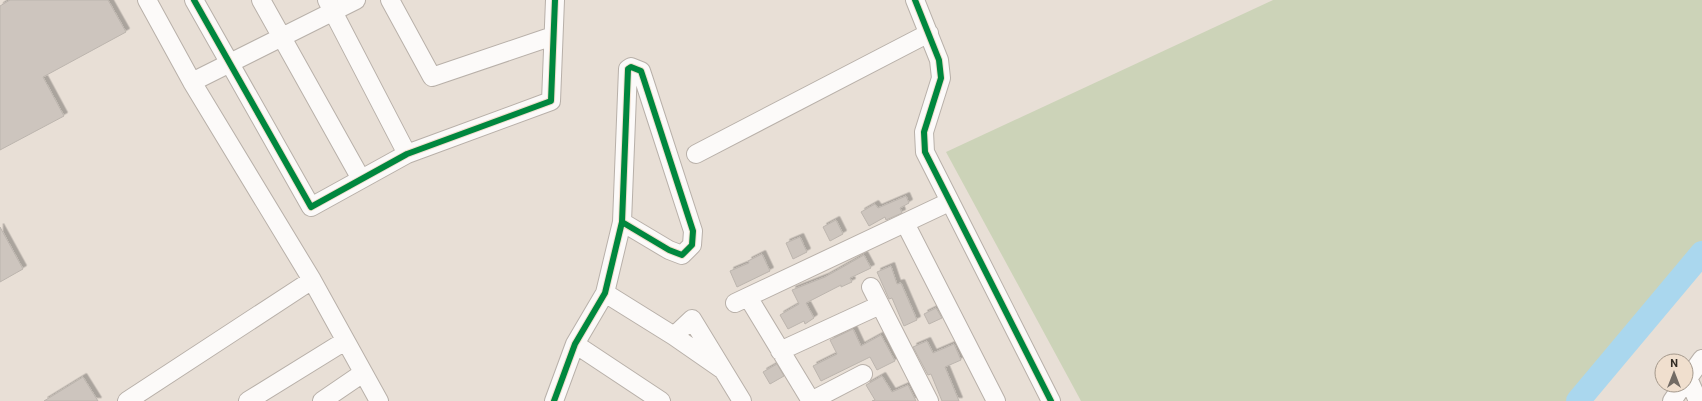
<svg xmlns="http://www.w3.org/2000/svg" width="1702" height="401" font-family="Roboto,sans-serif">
	<defs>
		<filter id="shadow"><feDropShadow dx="3.5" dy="-3.5" stdDeviation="0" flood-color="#0004"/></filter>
	</defs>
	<rect width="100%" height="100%" fill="#e8dfd6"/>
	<path fill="#ccd3b8" d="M1273,0H1702V253L1578,401H1081L946,152Z"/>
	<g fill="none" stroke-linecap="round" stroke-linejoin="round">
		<path stroke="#aad7ee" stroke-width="24" d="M1578,401L1702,253"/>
	</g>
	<path fill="#cdc5be" stroke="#bcb5ae" filter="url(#shadow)" d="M10,0H108L126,32L43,77L64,116L0,150V6Z
		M906,196L909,203L900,208L902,213L886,220L885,217L869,226L861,212L875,204L878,208Z
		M836,220L843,234L830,241L823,227Z
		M0,227L23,269L0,282Z
		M800,237L807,252L793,259L786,243Z
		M762,254L770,271L737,287L730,271L749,263L748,261Z
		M864,255L871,268L850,278L852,282L841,287V285L806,303L814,318L805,324L804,321L788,329L780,315L799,304L792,290L825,277Z
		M891,266L897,284L901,283L917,320L904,326L892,298L889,299L877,272Z
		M936,308L942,318L929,324L924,314Z
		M853,329L861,346L881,335L895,361L877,370L870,357L821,381L813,366L837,354L830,340Z
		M927,341L933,353L954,344L961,360L945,367L959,401H942L931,374L928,375L913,347Z
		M777,364L784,376L770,384L763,372Z
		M882,376L892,392L908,385L916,401H872L875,400L866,385Z
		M83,377L98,401H44Z"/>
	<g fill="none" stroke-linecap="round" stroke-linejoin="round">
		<defs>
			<path id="minor" d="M147,0L192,82L312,280L379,401
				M194,0L311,207L407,154L551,101L555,0
				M261,0L361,179
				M327,0L407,154
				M390,0L432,77L553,36
				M915,0L939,60L941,78L924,132L925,152L1051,401
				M192,82L356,0
				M696,154L929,33
				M905,223L996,401
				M871,287L929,401
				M605,293L674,336L723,370
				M748,297L811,401
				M735,303L949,202
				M674,336L692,319L742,401
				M575,344L661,401
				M780,351L880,305
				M1688,378L1698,401
				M1686,381L1702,359
				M127,401L312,280
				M248,401L345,341
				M322,401L363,373
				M554,401L575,344L605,293L622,222L628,69L631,67L641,71L644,80L693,231L692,245L682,255L669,250L622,222
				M811,401L863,374
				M1672,401L1683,385"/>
		</defs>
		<use href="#minor" stroke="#b8b0a9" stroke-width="20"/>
		<use href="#minor" stroke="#fcfaf9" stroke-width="18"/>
		<defs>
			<path id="cycleway" d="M194,0L311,207L407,154L551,101L555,0
				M915,0L939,60L941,78L924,132L925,152L1051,401
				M554,401L575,344L605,293L622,222L628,69L631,67L641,71L644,80L693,231L692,245L682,255L669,250L622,222"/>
		</defs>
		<use href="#cycleway" stroke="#f0dfce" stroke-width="8"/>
		<use href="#cycleway" stroke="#00873e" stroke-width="6"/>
	</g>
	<g transform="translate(1674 373)"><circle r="19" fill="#f0dfce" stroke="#a4988b"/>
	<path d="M0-3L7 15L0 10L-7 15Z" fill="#726b64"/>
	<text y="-6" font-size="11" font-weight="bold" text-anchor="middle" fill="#332d26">N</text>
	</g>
</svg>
